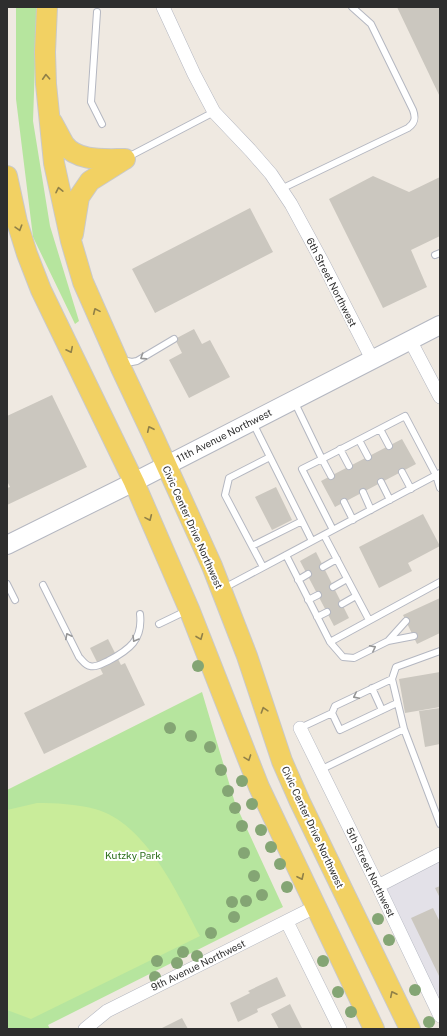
<svg xmlns="http://www.w3.org/2000/svg" width="447" height="1036" font-family="'Public Sans',sans-serif">
	<rect width="100%" height="100%" fill="#efe9e1"/>
	<path fill="#e3e1e8" d="M440,860V1005L385,889Z"/>
	<path fill="#b6e59e" d="M16,7H37L33,121L50,226L79,321L75,324L33,237L16,99Z
		M202,692L235,803L283,907L48,1025L50,1029H7V790Z"/>
	<path fill="#c9ec9a" d="M37,803C56,803 76,804 95,809C146,823 177,893 200,936L31,1019L7,1010V810Z"/>
	<path fill="#cbc7bf" d="M397,7H440V97Z
		M373,176L409,192L440,177V236L411,250L427,287L383,308L329,199Z
		M250,208L273,252L155,313L132,269Z
		M194,329L202,344L210,340L230,377L189,398L169,360L182,353L175,339Z
		M52,395L87,467L7,505V488L10,487L7,481V416Z
		M402,439L416,464L335,507L321,481Z
		M276,487L292,520L272,530L255,497Z
		M423,514L440,546L408,563L412,571L379,588L359,547Z
		M316,552L349,618L334,626L300,561Z
		M440,598V633L417,644L403,615Z
		M108,639L121,665L125,663L145,705L44,754L24,713L103,674L90,648Z
		M440,672V707L405,713L399,679Z
		M440,708V744L425,747L419,711Z
		M440,886V898L435,888Z
		M433,908L440,922V978L411,918Z
		M277,977L286,996L257,1009L258,1012L238,1022L230,1003L250,993L248,991Z
		M290,1004L302,1028L279,1029L271,1014Z
		M182,1018L188,1029H160Z"/>
	<g fill="none" stroke-linecap="round" stroke-linejoin="round">
		<defs>
			<path id="service" d="M97,12L91,102L102,124
				M128,157L214,112
				M281,189L408,128C415,123 416,118 413,110L371,24L352,7
				M435,255L440,253
				M122,360L132,362L137,361L174,339
				M294,401L322,459L302,469L333,530
				M253,423L312,541
				M380,429L389,446
				M359,440L368,457
				M340,449L349,466
				M402,472L411,489
				M331,476L322,459L405,416L436,475L440,488
				M381,482L390,500
				M363,492L371,510
				M344,502L353,520
				M324,535L369,620
				M252,546L302,521
				M286,555L330,642L440,582
				M263,567L225,495L229,478L270,457
				M323,567L337,559
				M298,580L308,574
				M7,584L15,600
				M43,585L79,657C82,660 86,666 90,666C96,668 103,663 108,661C129,650 143,640 140,614
				M333,587L347,579
				M224,588L440,473
				M308,600L318,595
				M342,604L356,596
				M317,617L327,612
				M159,624L186,611
				M388,641L406,621
				M330,642L343,657L354,658L388,641L414,636
				M392,679L335,706L332,713L340,730L397,703
				M372,688L382,710
				M300,728L332,713
				M404,729L392,679L396,667L440,651
				M320,770L404,729L440,824"/>
			<path id="minor" d="M163,7L194,74L214,112L251,151L271,174L291,204L323,263L372,359
				M410,340L440,397
				M300,728L378,886L440,1016
				M378,886L440,854
				M287,922L340,1029
				M85,1029L107,1011L315,907"/>
			<path id="secondary" d="M7,545L134,482L440,325"/>
			<path id="primary" d="M47,7L45,52L46,84L54,163L71,241L83,282L121,368L154,438L212,566L247,656L282,761L300,802L410,1029
				M52,122C56,129 60,137 64,144C77,162 105,159 125,159
				M7,176L17,222L27,254L41,290L134,482L189,609L259,787L374,1029
				M73,234L79,197L90,181L125,159"/>
		</defs>
		<use href="#service" stroke="#b4b7c1" stroke-width="8"/>
		<use href="#minor" stroke="#b4b7c1" stroke-width="14"/>
		<use href="#secondary" stroke="#b4b7c1" stroke-width="20"/>
		<use href="#primary" stroke="#c9c9c9" stroke-width="22"/>
		<use href="#service" stroke="#fff" stroke-width="6"/>
		<use href="#minor" stroke="#fff" stroke-width="13"/>
		<use href="#secondary" stroke="#fff" stroke-width="18"/>
		<use href="#primary" stroke="#f2d163" stroke-width="20"/>
	</g>
	<g fill="#84a574">
		<circle cx="198" cy="666" r="6"/>
		<circle cx="170" cy="728" r="6"/>
		<circle cx="191" cy="736" r="6"/>
		<circle cx="210" cy="747" r="6"/>
		<circle cx="221" cy="770" r="6"/>
		<circle cx="242" cy="781" r="6"/>
		<circle cx="228" cy="791" r="6"/>
		<circle cx="252" cy="804" r="6"/>
		<circle cx="235" cy="808" r="6"/>
		<circle cx="242" cy="826" r="6"/>
		<circle cx="261" cy="830" r="6"/>
		<circle cx="271" cy="847" r="6"/>
		<circle cx="244" cy="853" r="6"/>
		<circle cx="280" cy="864" r="6"/>
		<circle cx="254" cy="876" r="6"/>
		<circle cx="287" cy="887" r="6"/>
		<circle cx="262" cy="895" r="6"/>
		<circle cx="246" cy="901" r="6"/>
		<circle cx="232" cy="902" r="6"/>
		<circle cx="234" cy="917" r="6"/>
		<circle cx="378" cy="919" r="6"/>
		<circle cx="211" cy="933" r="6"/>
		<circle cx="389" cy="940" r="6"/>
		<circle cx="183" cy="952" r="6"/>
		<circle cx="197" cy="956" r="6"/>
		<circle cx="157" cy="961" r="6"/>
		<circle cx="323" cy="961" r="6"/>
		<circle cx="177" cy="963" r="6"/>
		<circle cx="155" cy="977" r="6"/>
		<circle cx="415" cy="990" r="6"/>
		<circle cx="338" cy="992" r="6"/>
		<circle cx="351" cy="1012" r="6"/>
		<circle cx="429" cy="1022" r="6"/>
	</g>
	<defs><path id="oneway-chevron" d="M-2-3.5L2.5 0L-2 3.5" fill="none" stroke-width="1.6" stroke-linecap="round" stroke-linejoin="round"/></defs>
	<g stroke="#908048">
		<use href="#oneway-chevron" transform="translate(46 77) rotate(-93)"/>
		<use href="#oneway-chevron" transform="translate(59 190) rotate(-102)"/>
		<use href="#oneway-chevron" transform="translate(19 228) rotate(73)"/>
		<use href="#oneway-chevron" transform="translate(96 311) rotate(-114)"/>
		<use href="#oneway-chevron" transform="translate(70 350) rotate(64)"/>
		<use href="#oneway-chevron" transform="translate(150 429) rotate(-115)"/>
		<use href="#oneway-chevron" transform="translate(149 518) rotate(66)"/>
		<use href="#oneway-chevron" transform="translate(200 637) rotate(68)"/>
		<use href="#oneway-chevron" transform="translate(264 710) rotate(-108)"/>
		<use href="#oneway-chevron" transform="translate(248 758) rotate(70)"/>
		<use href="#oneway-chevron" transform="translate(301 877) rotate(65)"/>
		<use href="#oneway-chevron" transform="translate(393 994) rotate(-116)"/>
	</g>
	<g stroke="#969696">
		<use href="#oneway-chevron" transform="translate(143 357) rotate(147)"/>
		<use href="#oneway-chevron" transform="translate(68 636) rotate(-117)"/>
		<use href="#oneway-chevron" transform="translate(135 639) rotate(121)"/>
		<use href="#oneway-chevron" transform="translate(373 648) rotate(-27)"/>
		<use href="#oneway-chevron" transform="translate(356 696) rotate(154)"/>
	</g>
	<g text-anchor="middle" stroke-width="4" stroke-linejoin="round" paint-order="stroke">
		<g font-size="10" fill="#2e2e2e" stroke="#fff">
			<text transform="translate(332 282) rotate(63)" y="4">6th Street Northwest</text>
			<text transform="translate(224 435) rotate(-27)" y="4">11th Avenue Northwest</text>
			<text transform="translate(193 527) rotate(66)" y="4">Civic Center Drive Northwest</text>
			<text transform="translate(313 827) rotate(65)" y="4">Civic Center Drive Northwest</text>
			<text transform="translate(371 872) rotate(64)" y="4">5th Street Northwest</text>
			<text transform="translate(198 965) rotate(-26)" y="4">9th Avenue Northwest</text>
		</g>
		<g font-size="10" fill="#2c6e1b" stroke="#fff">
			<text x="133" y="859">Kutzky Park</text>
		</g>
	</g>
	<rect width="447" height="1036" fill="none" stroke="#2e2e2e" stroke-width="16"/>
</svg>
